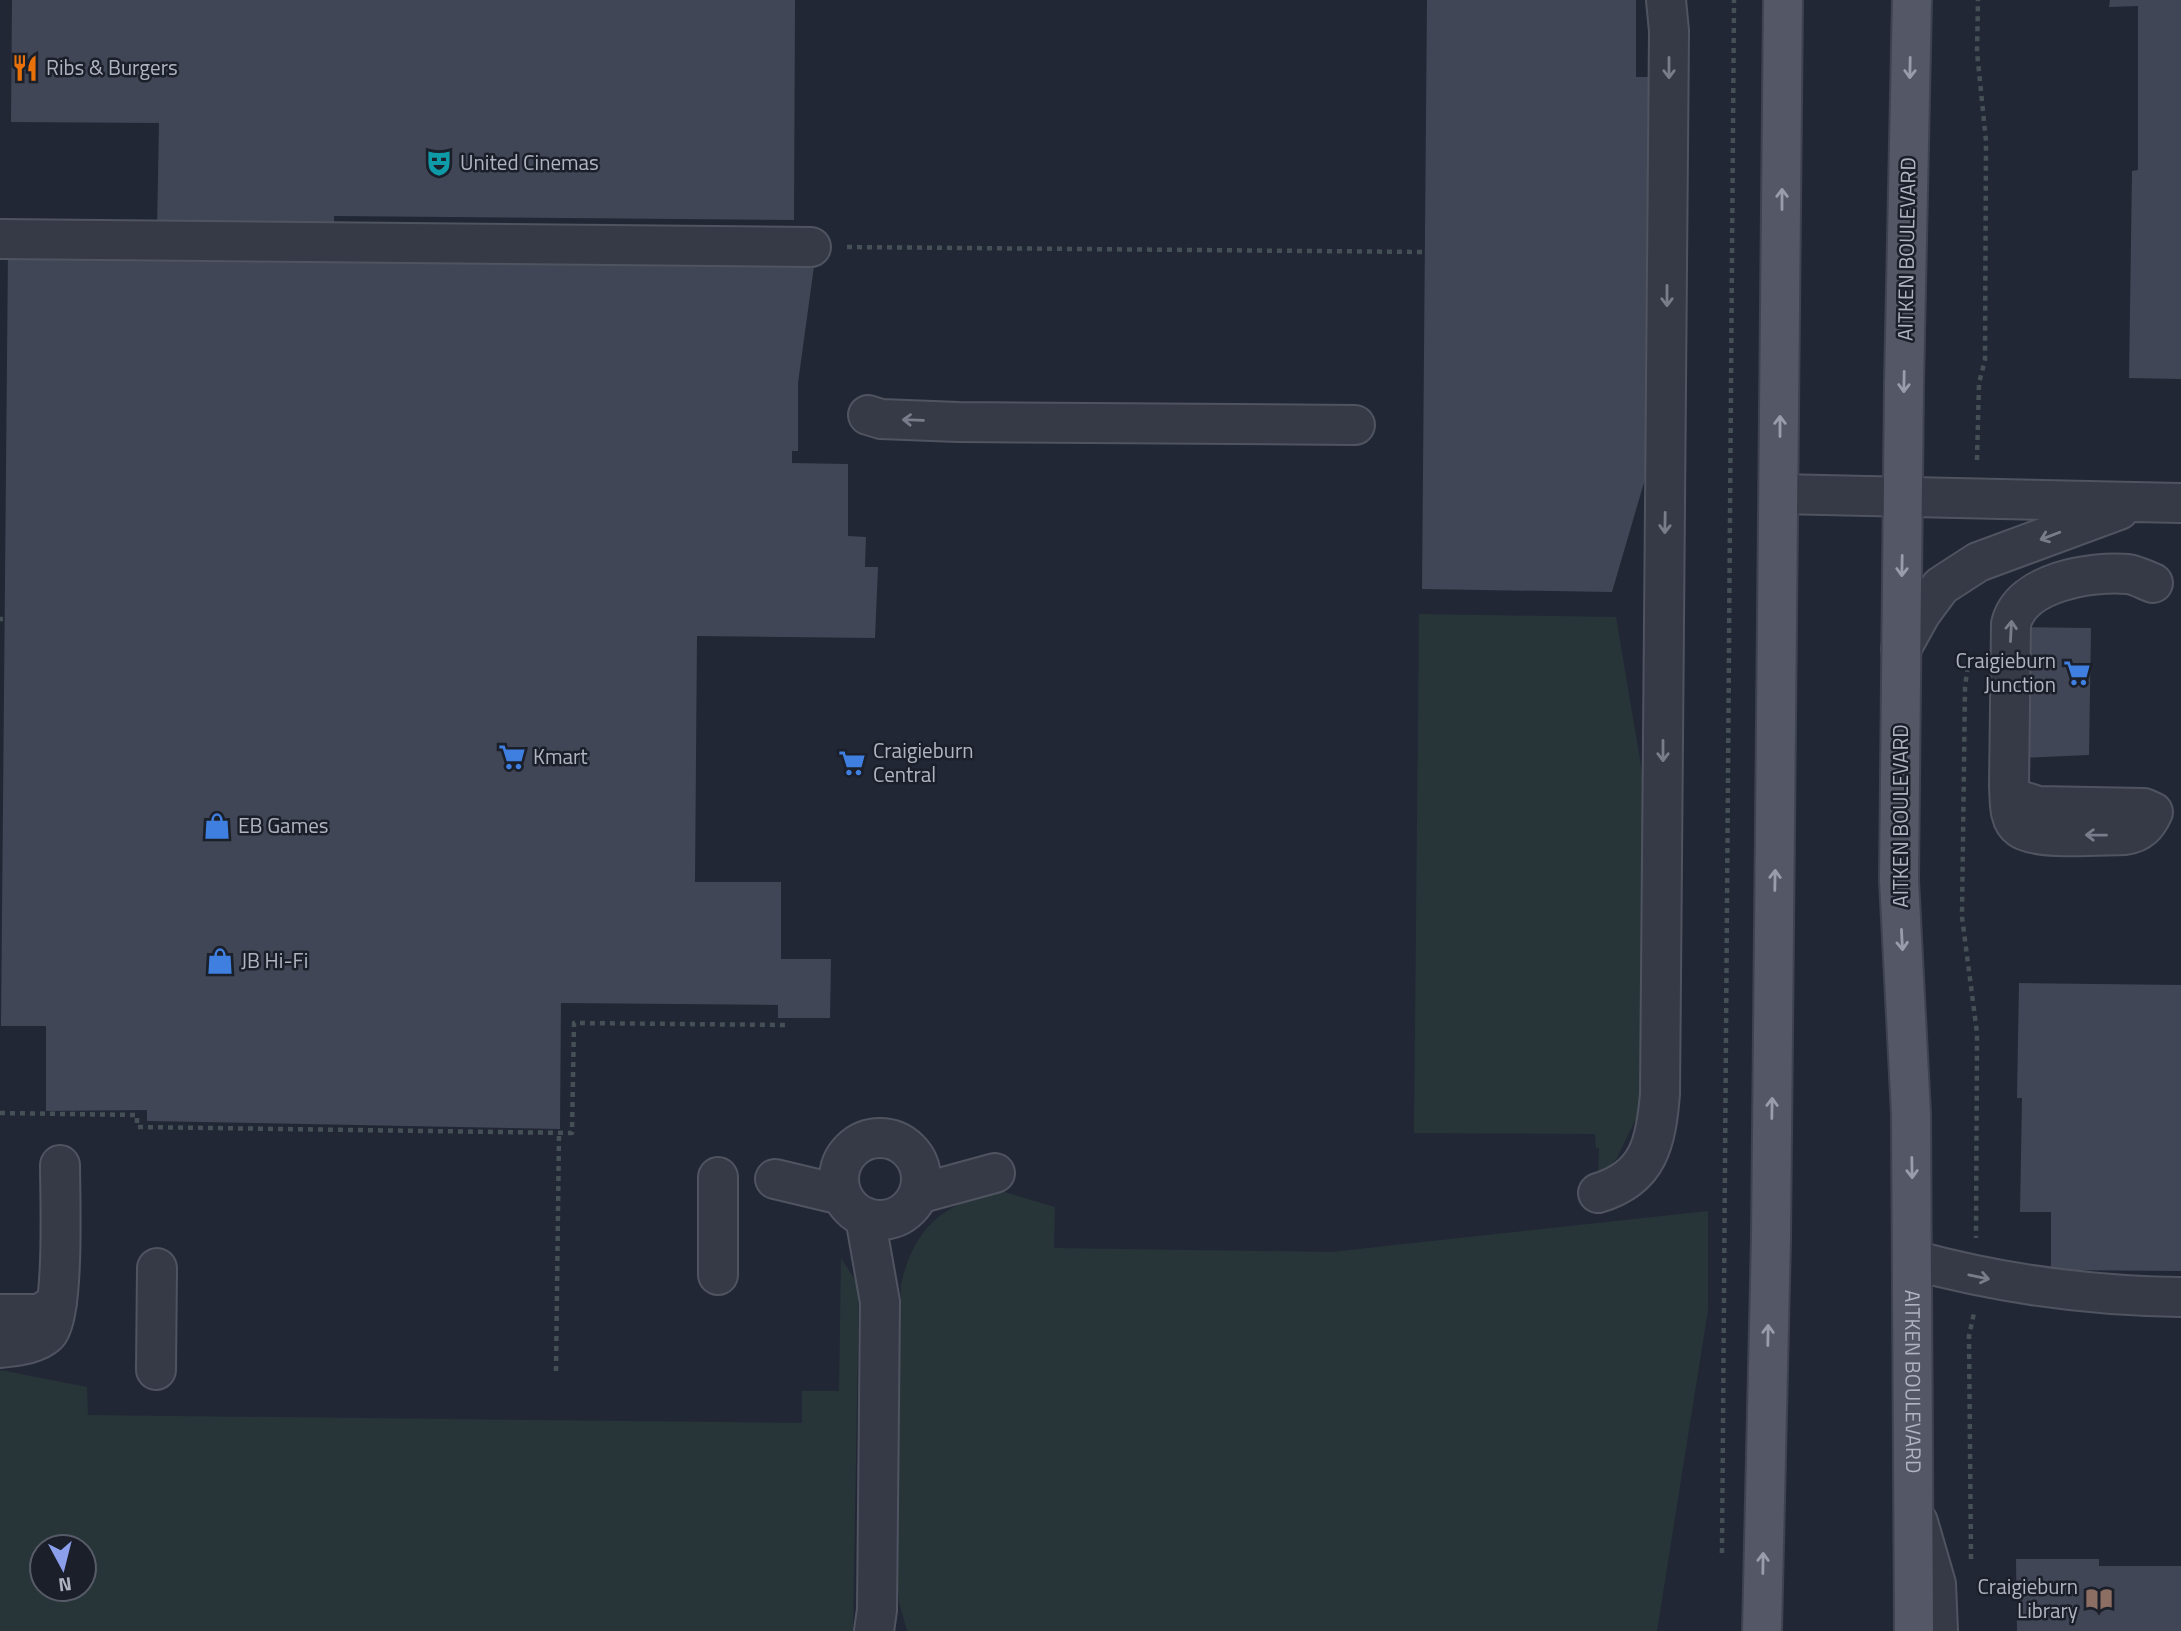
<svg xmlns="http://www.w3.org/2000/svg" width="2181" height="1631" font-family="'Titillium Web',sans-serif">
	<rect width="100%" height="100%" fill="#222735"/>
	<path fill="#273539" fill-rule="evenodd" d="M1419,614L1616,617L1652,831L1649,1061L1638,1114L1617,1158L1598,1179L1599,1148H1596L1595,1134L1414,1133Z
		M1004,1192L1055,1207L1054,1248L1331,1252L1708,1211V1310L1657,1631H907L899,1602L897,1578L901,1285C914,1226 945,1201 1004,1192Z
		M841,1258L859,1286L853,1631H0V1370L87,1387L88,1415L802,1423V1391H839ZM42,1547H84V1589H42Z"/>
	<path fill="#414656" d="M12,0H795L794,220L334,216V230L157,228L159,123L11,122Z
		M1427,0H1636V77H1660L1657,438L1612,592L1422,589Z
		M2110,0H2181V379L2129,378L2132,171L2138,170V6L2109,7Z
		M8,248L815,259L798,383V451H792V463L848,464V536L866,537L865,567H878L875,638L697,636L695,882H781V959H831L830,1018H778V1005L561,1003L560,1129L147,1121V1110L46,1111V1026H1Z
		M2022,627L2091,628L2089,755L2020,758Z
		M2019,983L2181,985V1271L2051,1270V1212H2020L2022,1098H2017Z
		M2016,1559H2099V1566H2181V1631H2017Z"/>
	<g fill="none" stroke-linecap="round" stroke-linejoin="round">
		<defs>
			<path id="minor" d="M0,239L811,247
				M868,415L881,419L958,422L1355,425
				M1779,494L2181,503
				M1901,649L1921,613L1941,586L1978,562L2119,510
				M2010,797L2038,806L2144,808L2153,812C2147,825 2140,833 2125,835C2103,835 2036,841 2020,828C2008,820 2010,799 2009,786L2011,624C2021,582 2090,571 2128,574C2136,575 2145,580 2153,583
				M839 1179a41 41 0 1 1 82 0a41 41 0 1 1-82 0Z
				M775,1179L842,1195
				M1598,1193C1649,1178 1656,1142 1660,1094L1669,31L1666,0
				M918,1194L995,1173
				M865,1217L880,1302L877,1610L874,1631
				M1913,1260C2001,1284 2090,1296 2181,1297
				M718,1275V1177
				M0,1314H40L57,1303
				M0,1348C15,1346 35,1345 47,1334C65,1316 60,1195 60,1165
				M156,1370L157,1268
				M1918,1522L1936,1584L1938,1631"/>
			<g id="major">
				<path id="s1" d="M1912,0L1904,383L1899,880L1911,1114L1914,1631"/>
				<path d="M1762,1631L1771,1238L1783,0"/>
			</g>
		</defs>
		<use href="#minor" stroke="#505460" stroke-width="42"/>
		<use href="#major" stroke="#3f424f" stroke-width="42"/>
		<path stroke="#445056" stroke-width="4.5" stroke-dasharray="5 5" stroke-linecap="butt" d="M847,247L1425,252
			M1977,460L1979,383L1985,360L1986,141L1977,52L1978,0
			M0,619H3
			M1969,657L1965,687L1962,917L1977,1033L1976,1238
			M0,1113L137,1115V1127L572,1133L574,1023L785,1025
			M556,1371L559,1132
			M1722,1553L1734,0
			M1971,1559L1969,1336L1974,1313"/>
		<use href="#minor" stroke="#363946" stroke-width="38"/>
		<use href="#major" stroke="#545866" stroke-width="38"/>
	</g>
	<defs><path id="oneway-shaft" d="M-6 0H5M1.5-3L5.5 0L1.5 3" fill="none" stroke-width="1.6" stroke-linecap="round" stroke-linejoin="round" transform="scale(1.75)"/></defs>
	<g stroke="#797d8a">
		<use href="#oneway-shaft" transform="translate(1669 68) rotate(90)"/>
		<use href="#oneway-shaft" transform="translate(1667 296) rotate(90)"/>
		<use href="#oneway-shaft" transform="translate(913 420) rotate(-178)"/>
		<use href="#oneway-shaft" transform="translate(1665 523) rotate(91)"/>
		<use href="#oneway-shaft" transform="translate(2050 536) rotate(159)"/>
		<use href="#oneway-shaft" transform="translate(2011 631) rotate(-87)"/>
		<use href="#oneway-shaft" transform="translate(1663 751) rotate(90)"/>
		<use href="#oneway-shaft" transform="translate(2096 835) rotate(-179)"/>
		<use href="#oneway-shaft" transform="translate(1979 1277) rotate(12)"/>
	</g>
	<g stroke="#999dab">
		<use href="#oneway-shaft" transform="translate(1910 68) rotate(91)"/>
		<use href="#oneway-shaft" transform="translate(1782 199) rotate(-90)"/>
		<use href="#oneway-shaft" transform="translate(1904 382) rotate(91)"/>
		<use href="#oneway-shaft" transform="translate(1780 426) rotate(-90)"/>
		<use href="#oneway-shaft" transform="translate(1902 566) rotate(91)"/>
		<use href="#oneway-shaft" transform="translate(1775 880) rotate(-89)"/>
		<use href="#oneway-shaft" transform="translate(1902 940) rotate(87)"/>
		<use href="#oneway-shaft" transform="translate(1772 1108) rotate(-89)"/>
		<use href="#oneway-shaft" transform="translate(1912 1168) rotate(89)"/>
		<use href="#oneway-shaft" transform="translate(1768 1335) rotate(-89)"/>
		<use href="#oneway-shaft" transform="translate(1763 1563) rotate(-89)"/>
	</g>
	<defs>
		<symbol id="restaurant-bare" viewBox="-9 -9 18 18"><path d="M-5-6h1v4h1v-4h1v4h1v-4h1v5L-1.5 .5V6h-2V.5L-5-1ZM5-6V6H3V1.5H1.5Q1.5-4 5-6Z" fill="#e8710a" stroke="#1b1f2a" stroke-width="2.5" paint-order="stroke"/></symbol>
		<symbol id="theatre-bare" viewBox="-9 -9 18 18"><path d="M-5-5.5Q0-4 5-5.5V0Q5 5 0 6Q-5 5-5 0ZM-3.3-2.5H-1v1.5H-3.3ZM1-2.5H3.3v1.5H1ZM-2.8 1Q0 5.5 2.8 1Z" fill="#0f9aa8" stroke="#1b1f2a" stroke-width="2.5" paint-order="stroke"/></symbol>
		<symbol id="supermarket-bare" viewBox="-9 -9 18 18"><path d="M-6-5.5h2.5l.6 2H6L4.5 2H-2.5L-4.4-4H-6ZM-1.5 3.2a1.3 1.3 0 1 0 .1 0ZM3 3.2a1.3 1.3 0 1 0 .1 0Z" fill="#3f7fe0" stroke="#1b1f2a" stroke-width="2.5" paint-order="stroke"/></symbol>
		<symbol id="shop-bare" viewBox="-9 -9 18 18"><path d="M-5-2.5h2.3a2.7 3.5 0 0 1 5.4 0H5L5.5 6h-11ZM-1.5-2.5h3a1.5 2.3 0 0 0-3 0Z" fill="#3f7fe0" stroke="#1b1f2a" stroke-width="2.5" paint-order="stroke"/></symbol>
		<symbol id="library-bare" viewBox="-9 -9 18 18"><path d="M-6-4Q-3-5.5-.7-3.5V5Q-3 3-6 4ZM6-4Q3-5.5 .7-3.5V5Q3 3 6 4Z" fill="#8d6e63" stroke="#1b1f2a" stroke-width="2.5" paint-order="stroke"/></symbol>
	</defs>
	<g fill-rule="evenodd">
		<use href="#restaurant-bare" x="6" y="49" width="38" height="38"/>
		<use href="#theatre-bare" x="420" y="144" width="38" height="38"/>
		<use href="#supermarket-bare" x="2058" y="654" width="38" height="38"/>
		<use href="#supermarket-bare" x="493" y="738" width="38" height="38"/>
		<use href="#supermarket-bare" x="833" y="744" width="38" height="38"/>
		<use href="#shop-bare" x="198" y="807" width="38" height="38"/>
		<use href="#shop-bare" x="201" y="942" width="38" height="38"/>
		<use href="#library-bare" x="2080" y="1580" width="38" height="38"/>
	</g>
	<g text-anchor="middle" stroke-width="5" stroke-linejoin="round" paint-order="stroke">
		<g font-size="21" fill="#b0b4c2" stroke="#1b1f2a" text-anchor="start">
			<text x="46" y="75">Ribs &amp; Burgers</text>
			<text x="460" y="170">United Cinemas</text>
			<text x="2056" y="668" text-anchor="end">Craigieburn<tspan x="2056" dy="24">Junction</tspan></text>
			<text x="873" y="758">Craigieburn<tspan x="873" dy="24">Central</tspan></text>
			<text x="533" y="764">Kmart</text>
			<text x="238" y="833">EB Games</text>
			<text x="241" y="968">JB Hi-Fi</text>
			<text x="2078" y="1594" text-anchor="end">Craigieburn<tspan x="2078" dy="24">Library</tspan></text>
		</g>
		<g font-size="21" fill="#b0b4c2" stroke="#1b1f2a">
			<text transform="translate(1907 249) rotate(-89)" y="7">AITKEN BOULEVARD</text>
			<text transform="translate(1901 816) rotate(-90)" y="7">AITKEN BOULEVARD</text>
			<text dy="7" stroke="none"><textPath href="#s1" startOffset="1382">AITKEN BOULEVARD</textPath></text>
		</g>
	</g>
	<g transform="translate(63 1568) rotate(173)"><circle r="33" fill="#1b1f2a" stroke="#575b67" stroke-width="2"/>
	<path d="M0-5L12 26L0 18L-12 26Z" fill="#8c9feb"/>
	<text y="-10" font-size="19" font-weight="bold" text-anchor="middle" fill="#b0b4c2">N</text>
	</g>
</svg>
